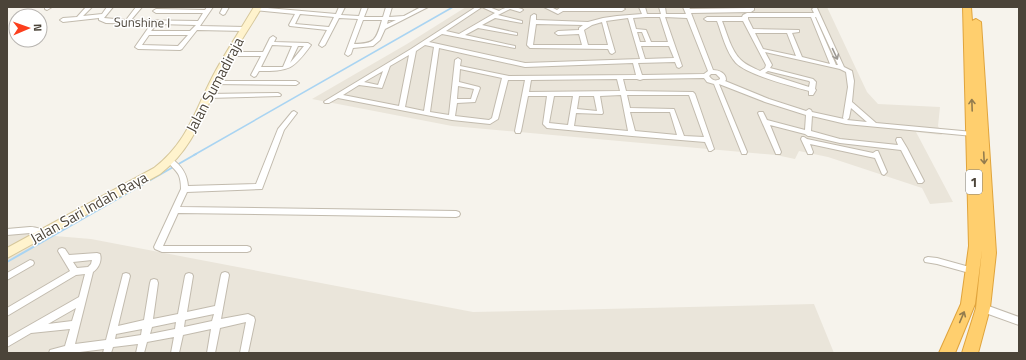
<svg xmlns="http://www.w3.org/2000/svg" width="1026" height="360" font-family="'Titillium Web',sans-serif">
	<rect width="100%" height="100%" fill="#f6f3ec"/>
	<path fill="#eae5da" d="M466,7H827L867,92L878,104L940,107L938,126L942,135L916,132L953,202L930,204L922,188L828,157L799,151L795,159L776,155L452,126L312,99L407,44Z
		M7,232L91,239L473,312L814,304L834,353H7Z"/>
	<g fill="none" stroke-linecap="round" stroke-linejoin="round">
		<path stroke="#a9d4f2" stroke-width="1.5" d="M194,155L453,7"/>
		<path stroke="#a9d4f2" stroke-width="2" d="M7,262L196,154"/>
		<defs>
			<path id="street" d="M45,7H52L47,10L45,9Z
				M86,7H92L83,16L102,14L107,7H113L104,18L126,20L136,7H142L131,20L198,21L203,13H156L153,11L156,9L205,10L207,7H213L200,26L245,27L248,29L245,31L197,30L182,49L180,50L138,49L135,47L151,24L106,23L99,20V18L63,22L60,20L63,18L77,17ZM157,24L196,25L190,31H151ZM149,35H188L178,46L142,45Z
				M223,7H229L225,14L223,15L220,13Z
				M256,7L336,14L339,7H345L341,15L359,16L362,7H368L364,17H383L386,7H392L389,17L404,16L421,7H428L385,29L380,40L373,46L353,48L351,54L348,56L345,54L358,19L339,18L325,45L322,47L319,45L327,30L290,26L289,25L295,14L254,10V8ZM300,14L334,17L329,27L295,24ZM363,20H382C376,40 375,44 354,44ZM388,20H396L387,24Z
				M476,7H489L499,11C507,6 513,6 522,9L523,10L520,12L510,9L498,15L522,21V23L495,18L482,25L517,33V35L478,28L465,35L515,46V48L442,34L429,42L525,63L640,59L628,18L606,21L615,52L612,54L610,53L608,49L530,48L527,45L531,16L534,14L536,15V20L588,22L603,18L617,16L642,14L639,7H645L647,14H661L659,7H665L666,14H686L683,7H689L690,9L748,8V7H754V10L751,12L691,13L713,70C719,70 726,73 726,80L725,81L769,99L800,109L806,111L809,109L811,110L812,112L844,119L843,118L848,87L846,72L840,69L765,52L772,65L770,68L813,79L816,82L815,89L816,90L813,95H809V91C791,86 748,75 736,63C726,52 722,34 717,21H707L704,19L707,17H742L743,15L747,13H814L812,9L815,7L817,8L844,67L852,71L854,81L852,102L876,123L973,132L976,134L973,136L846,124L812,116L811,131L840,139L898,145L896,140L897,138H901L907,148L924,181L922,183H918L901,150L840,143L810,136H808L805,134L770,125L781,152L780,154H776L758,113L759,112H763L767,120L805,130L806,115L765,102L719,84L747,152L746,154H742L714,84L707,82L704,78L643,79L640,80L637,79H623L626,91L693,92L695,94L714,149L711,151H709L705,142L632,136L547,128L543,124L547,96H528L521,131L520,133H516L515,131L525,80H508L498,119L490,124L452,120L338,98L329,103H325L324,102L325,101L411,49ZM482,7L495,13L459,34L446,31ZM646,17H660L668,42H651L646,30L636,29L633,18ZM665,17L687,18L708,71L704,74L642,75L638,63L675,62L677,67L679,68L682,66ZM748,17H811L830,64L802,57L792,33L799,32V30L753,29L748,19ZM815,17H816L838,65H836ZM722,21H743L766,65L765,68L760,71C754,68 746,65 741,60C731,51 727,33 722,21ZM602,22L608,45H588L584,30L592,25ZM536,24L583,25L579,28V30L558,31L555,33L558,35L579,34L582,45H533ZM637,32H642L646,42H640ZM755,33H787L796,56L763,49ZM425,45L434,47L424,111L405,107L416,51ZM641,46H669L674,58L645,59ZM439,48L525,67L633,63L636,75L509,76L460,66L461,60L458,58L455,60L449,115L430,112ZM409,55L399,106L343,95L359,85L382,88L390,66ZM460,69L502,78L492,118L489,120L455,116L457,103L475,102L480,88L479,87L459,82ZM383,71L378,85L364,82ZM768,71L809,81L810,82L809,87L765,73ZM711,74H716L720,78V79C715,82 712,80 709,76ZM617,79L620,91L529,92L531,80ZM458,86L474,89L471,99H457ZM621,95L628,131L574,126L576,113L602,114L603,113L600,96ZM627,95H689L704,137L684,136L674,109L630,108ZM554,96H573L568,125L549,123ZM579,96H594L597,111L577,109ZM851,108L867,122L847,120L849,118ZM630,112H670L677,135L635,131Z
				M544,7H551L557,10L561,7H622L625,9L622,11H563L558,14Z
				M273,36L276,38L274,42L308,43L311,45C293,70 289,71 259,71L256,76L254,77L251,75L261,56H230L227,54L230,52H263L270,38ZM272,45L292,46L283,67H261ZM298,46H304L290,63Z
				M214,81H296L299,83L296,85L212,84V82Z
				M278,93L280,94L281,95L280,96L208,98L205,96L208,94Z
				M294,111L297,113L284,130L262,189L187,192L180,207L456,211L459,212L460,214L459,216L456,217L178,213L163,246H247L250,247L251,249L250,251L247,252H162L155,249L154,247L181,189C181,172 176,172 167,161L168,159H172C182,166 187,174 188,186L256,184L278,129L292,112Z
				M802,137H804L807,139L873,153L876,151H878L887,172L884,175L882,174L875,158L810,144L813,152L812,154H808L801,139Z
				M30,227C36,227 44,229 47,234L46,236L43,237L36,234L30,233L7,235V229Z
				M62,248L65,249L69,255L97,253L100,254C102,260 99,268 93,272L75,344L106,340L123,274L126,273L129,274L130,276L118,326L144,320L150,283L151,280L154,279L157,280L158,283L153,319L178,314L185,276L186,274L189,273L192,274L193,276L187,312L215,306L221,275L222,273L225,272L228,273L229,275L221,319L248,314L254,317L255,320L248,353H240L246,322L220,328L215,353H207L211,329L183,335L179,353H171L174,337L147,342L144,353H136L138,344L113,347L111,353H103L104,349L72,353H49L50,350L65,346L70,329L31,333L7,347V338L79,297L85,274L76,275L7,316V308L70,271L58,251L59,249ZM92,260L91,264L88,267L77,268L73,262ZM76,308L72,321L48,324ZM214,314L212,321L184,327L185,320ZM176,322L175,329L150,334L152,327ZM142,329L141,335L115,339L116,334Z
				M928,257L937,258L973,268L976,269L977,271L976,273L973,274L937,264L925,262L924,260L925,258Z
				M30,260L33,261L34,263L33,265L7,280V273Z
				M983,304L1019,317V325L980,311L979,308L980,305Z"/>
			<path id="secondary" d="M254,7H262C249,29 234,50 223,73C204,111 195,147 160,174L7,258V248L154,168C189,141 195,109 215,72C227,50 241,29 254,7Z"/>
			<path id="highway" d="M963,7H971L972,21L976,19L981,22L996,253L990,308L978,353H962L976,308L982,250L975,304L955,353H939L961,304L969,246Z"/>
		</defs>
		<use href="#street" stroke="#c2bbae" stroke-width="2"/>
		<use href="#secondary" stroke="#d6c79b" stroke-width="2"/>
		<use href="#highway" stroke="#e0a43c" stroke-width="2"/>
		<use href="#street" fill="#fff" fill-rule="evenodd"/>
		<use href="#secondary" fill="#fff3cd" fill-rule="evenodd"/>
		<use href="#highway" fill="#ffcf6e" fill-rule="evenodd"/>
	</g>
	<defs><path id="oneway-shaft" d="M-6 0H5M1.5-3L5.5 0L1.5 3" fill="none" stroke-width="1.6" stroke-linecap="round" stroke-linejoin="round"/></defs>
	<use stroke="#9c9892" href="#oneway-shaft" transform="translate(835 54) rotate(65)"/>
	<g stroke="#937c4e">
		<use href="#oneway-shaft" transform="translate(972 105) rotate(-92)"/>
		<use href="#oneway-shaft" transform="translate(984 158) rotate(87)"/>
		<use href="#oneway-shaft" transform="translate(962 317) rotate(-67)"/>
	</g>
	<g text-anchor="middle" stroke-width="3" stroke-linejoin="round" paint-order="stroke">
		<g font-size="13" fill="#4b4439" stroke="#fff">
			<text transform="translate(142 22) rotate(1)" y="5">Sunshine I</text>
		</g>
		<rect fill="#fff" stroke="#817c74" stroke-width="1" x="966" y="170" width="16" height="24" rx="3"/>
		<g font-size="14" font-weight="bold" fill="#4b4439">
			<text x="974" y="187">1</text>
		</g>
		<g font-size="15" fill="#4b4439" stroke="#fff">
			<text transform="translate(215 85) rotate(-62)" y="5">Jalan Sumadiraja</text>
			<text transform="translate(89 208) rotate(-29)" y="5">Jalan Sari Indah Raya</text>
		</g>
	</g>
	<rect width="1026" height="360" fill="none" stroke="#4b4439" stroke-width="16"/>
	<g transform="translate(28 28) rotate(88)"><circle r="19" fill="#ffffff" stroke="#b7b4b0"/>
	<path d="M0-3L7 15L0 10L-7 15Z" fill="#fc3f1d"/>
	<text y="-6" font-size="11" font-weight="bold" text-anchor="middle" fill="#4b4439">N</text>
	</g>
</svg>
